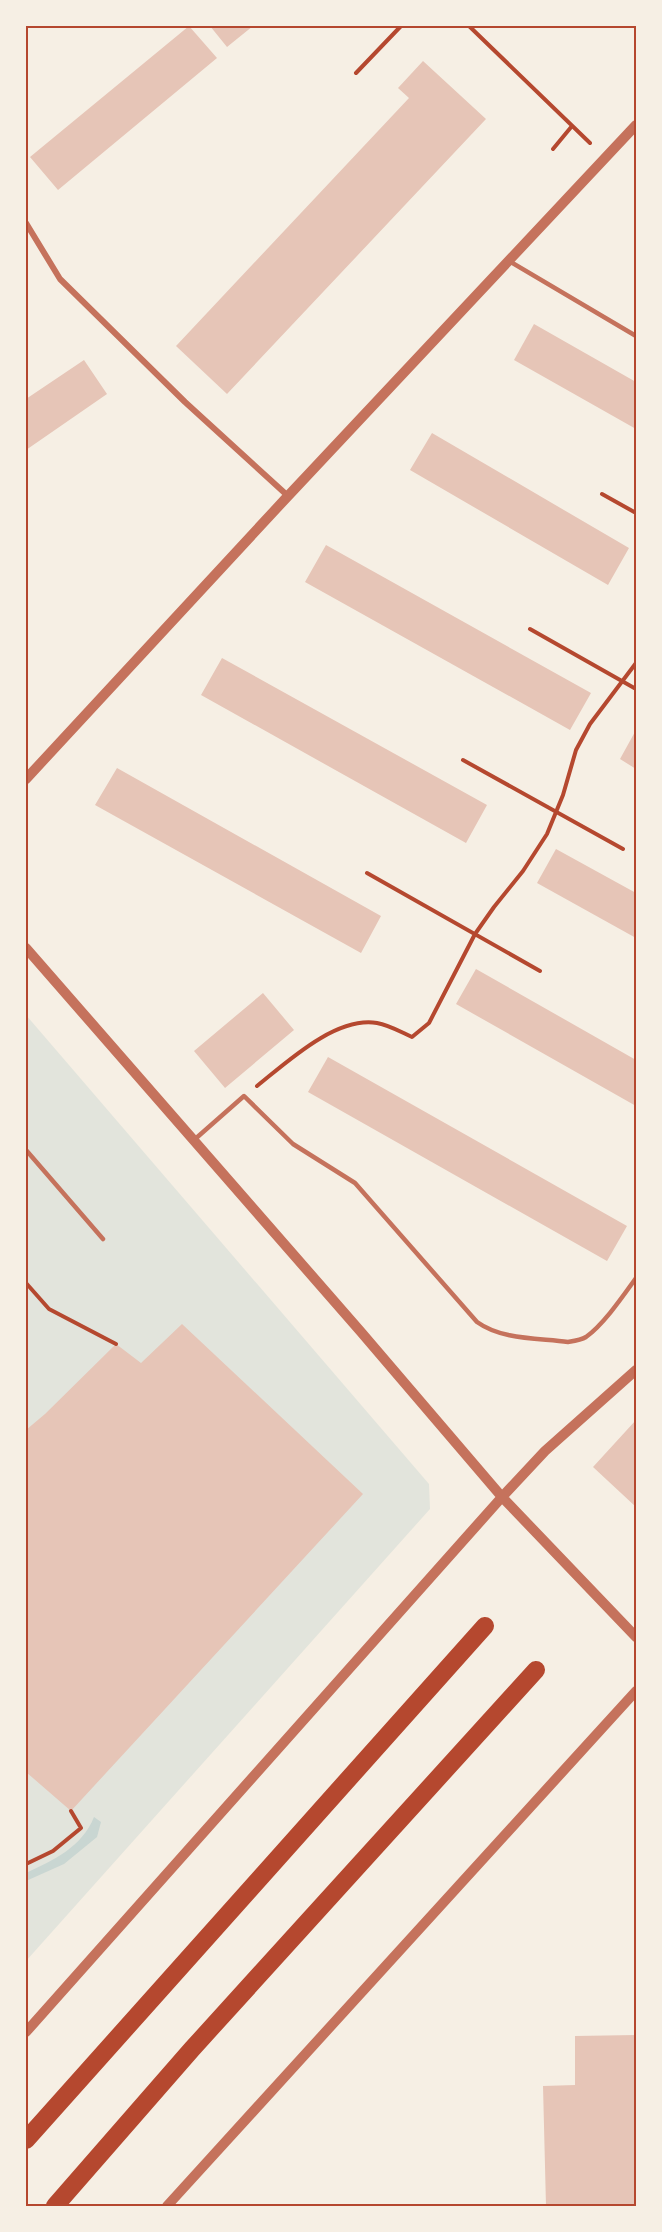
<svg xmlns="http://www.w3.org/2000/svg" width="662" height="2232" font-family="'Nunito Sans',sans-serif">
	<rect width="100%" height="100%" fill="#f6efe4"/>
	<path fill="#e2e4dc" d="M26,1015L429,1484L430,1509L26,1961Z"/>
	<path fill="#c9d6d2" d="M94,1817L101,1822L97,1837L64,1864L26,1881V1873C54,1860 82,1847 94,1817Z"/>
	<path fill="#e6c5b7" d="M189,26L217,58L58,190L30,157Z
		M210,26H253L227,47Z
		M423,61L486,119L227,394L176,346L409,98L398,88Z
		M534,324L636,382V429L514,360Z
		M84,360L107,394L26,450V399Z
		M432,433L629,548L608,585L410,470Z
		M326,545L591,693L570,730L305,582Z
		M222,658L487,805L466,843L201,695Z
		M636,730V769L620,759Z
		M117,768L381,916L361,953L95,805Z
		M556,849L636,893V938L537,883Z
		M476,969L636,1060V1106L456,1004Z
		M263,993L294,1030L225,1088L194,1051Z
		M328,1057L627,1226L607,1261L308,1092Z
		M182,1324L363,1494L71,1811L26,1772V1430L45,1414L116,1344L141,1363Z
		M636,1420V1507L593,1467Z
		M636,2035V2206H546L543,2086L575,2085V2036Z"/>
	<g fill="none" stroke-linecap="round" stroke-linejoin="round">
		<path stroke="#b5482f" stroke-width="4" d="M469,26L590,143
			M356,73L401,26
			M553,149L572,126
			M602,494L636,513
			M530,629L636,689
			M463,760L623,849
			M367,873L540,971
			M257,1086C287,1062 336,1016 377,1023C389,1025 401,1032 412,1037L429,1023L475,934L494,907L523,871L547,834L563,795L576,750L590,724L636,663
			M26,1283L49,1309L116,1344
			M26,1864L53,1851L81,1828L71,1811"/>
		<path stroke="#c5725c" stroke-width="4.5" d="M509,261L636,336
			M194,1140L244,1096L293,1144L355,1183L477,1322C502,1340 538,1338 568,1342C574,1341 581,1340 586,1337C604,1324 623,1296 636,1278
			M26,1150L103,1239"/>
		<path stroke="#c5725c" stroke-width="6" d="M26,223L60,279L185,402L288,496"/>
		<path stroke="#c5725c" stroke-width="10" d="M26,779L288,496L636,125
			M26,948L361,1332L502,1497L636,1637
			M26,2032L502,1497L545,1451L636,1370
			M167,2206L636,1691"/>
		<path stroke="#b5482f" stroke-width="18" d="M26,2140L485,1626
			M55,2206L192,2049L536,1670"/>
	</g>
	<rect width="662" height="2232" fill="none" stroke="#f6efe4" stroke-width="54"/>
	<rect x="27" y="27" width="608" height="2178" fill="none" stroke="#b5482f" stroke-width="2"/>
</svg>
